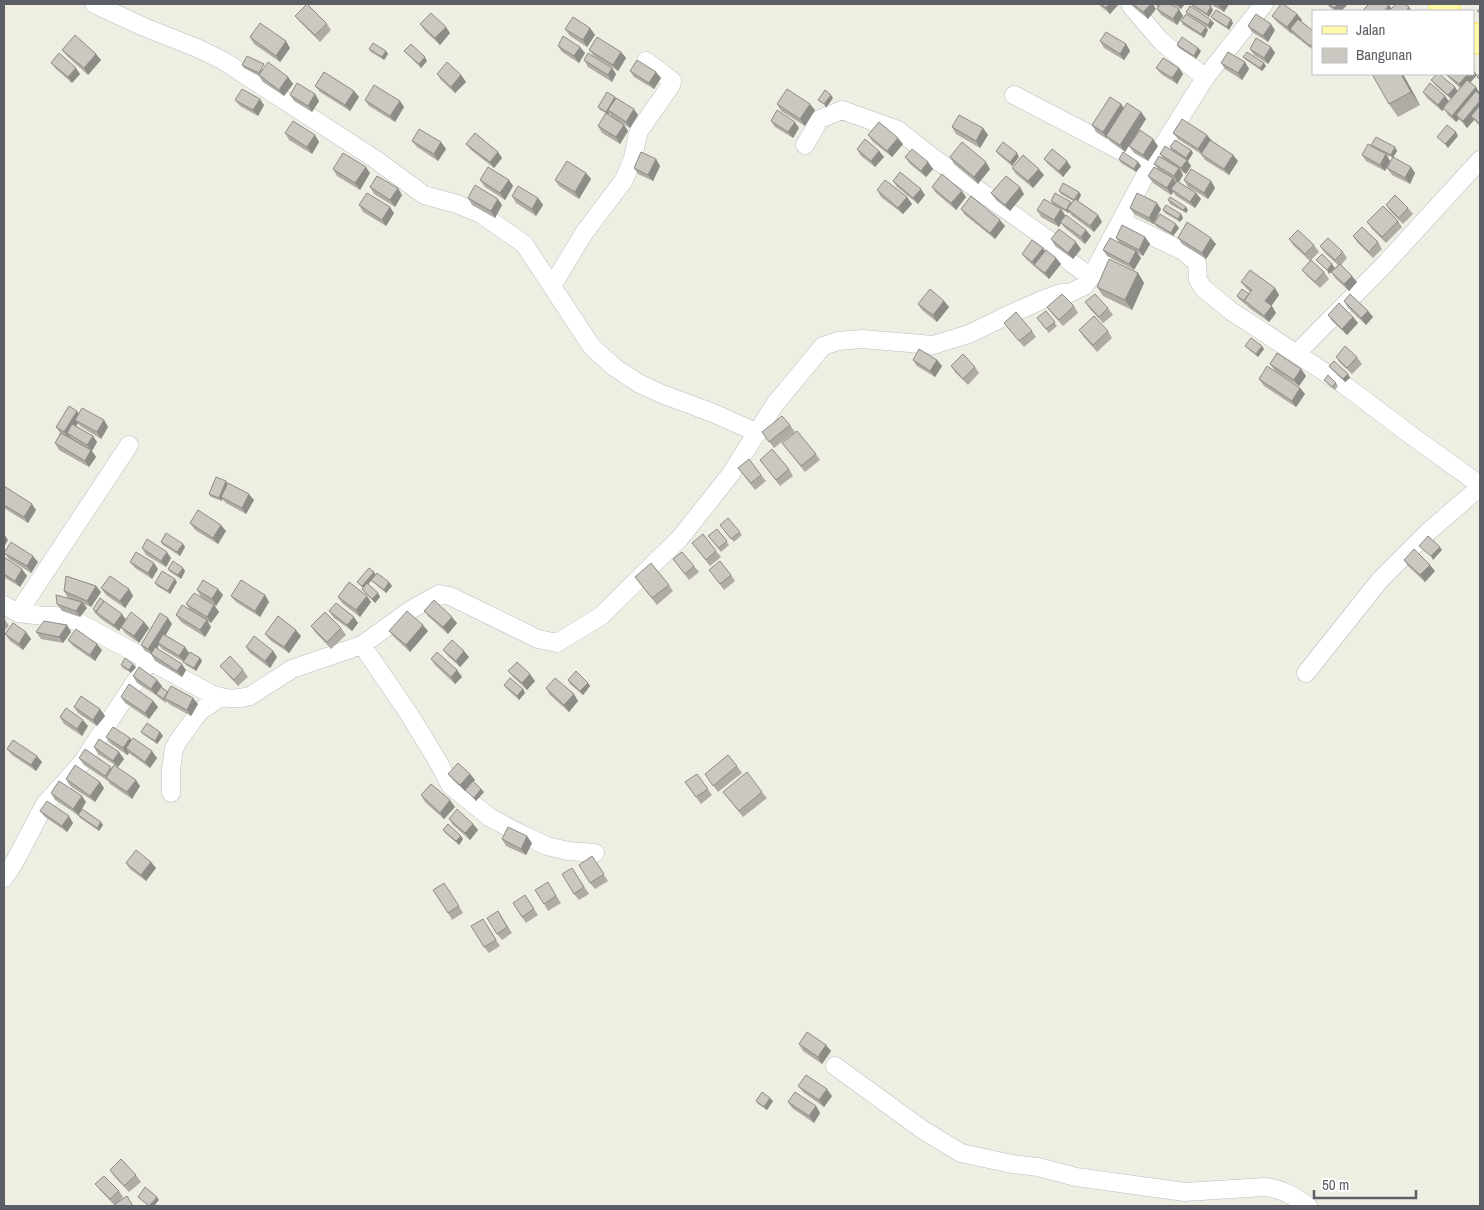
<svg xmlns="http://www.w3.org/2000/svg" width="1484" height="1210" font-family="'Archivo Narrow',sans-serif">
	<rect width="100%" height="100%" fill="#efeee3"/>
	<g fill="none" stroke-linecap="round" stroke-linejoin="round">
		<defs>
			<path id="minor" d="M94,4L144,27L197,48L222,60L375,159L424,195L457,204L481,214L524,244L592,347L614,367L640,384L662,394L713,413L758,433
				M1131,6L1161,41L1205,78
				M1014,95L1150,166
				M805,145L820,119L842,110L898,130L932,157L1050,241L1070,262L1091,277
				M1121,221L1183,251L1197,263L1198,280L1203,288L1231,311L1343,384L1412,436L1480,485
				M552,286L584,233L624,180L633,158L637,138L639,131L671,85L672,81L646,61
				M1297,353L1385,264L1480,160
				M4,605L18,613L44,616H56L76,621L211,694C225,699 236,700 250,696L292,669L362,645L412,609L439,594L450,596L538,639L557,643L601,616L680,538L730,475L775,404L823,346L838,341L862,339L933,345L969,334L1008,315L1042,300L1061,293H1070L1084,286L1091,277L1150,166L1205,78L1264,4
				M18,613L129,445
				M362,645L409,714L440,765L450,785L489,817L519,833L547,846L568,851L595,853
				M1306,673L1380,580L1428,532L1480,487
				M171,793V769L174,749L178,741L200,711L221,697
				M4,878L14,863L45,804L81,764L149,661
				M835,1066L923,1130L961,1153L1012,1164L1038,1167L1076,1177L1185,1192L1265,1187C1283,1189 1293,1196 1308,1206"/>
			<path id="major" d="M1440,4L1449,11
				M1473,34L1480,43"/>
		</defs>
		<use href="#minor" stroke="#bbbdc3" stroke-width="19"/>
		<use href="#major" stroke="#fbe051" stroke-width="24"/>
		<use href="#minor" stroke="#fff" stroke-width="18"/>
		<use href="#major" stroke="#fffba9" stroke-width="22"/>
	</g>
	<path fill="#aeaca5" d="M1098,4H1118V5L1110,14Z
		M1130,4H1153L1148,19Z
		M1154,4H1170L1183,16L1177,25L1161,15L1157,9L1158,7Z
		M1172,4H1185L1181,9Z
		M1191,4L1213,10L1209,17L1193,7Z
		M1210,4H1229L1224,12Z
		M1326,4H1348L1341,11H1335Z
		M1186,12L1214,23L1210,29L1189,15Z
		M1297,14L1302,20L1301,21L1313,31V50L1295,36L1292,33V34L1277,22L1272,16Z
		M295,16L327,24L331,30L320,42L300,22Z
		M1211,17L1231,19L1233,23L1229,30L1214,20Z
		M1181,21L1208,30L1204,38L1183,25Z
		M420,24L450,33L440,45L425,31Z
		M1248,26L1275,30L1268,42L1252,32Z
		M590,28L595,35L587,47L570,36L565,29Z
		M250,37L290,48L280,62L254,44Z
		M1100,41L1126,44L1130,51L1124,60L1104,48Z
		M1177,45L1198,48L1201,51L1196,59L1179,48Z
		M558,46L580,47L585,53L579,63L562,52Z
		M1271,47L1275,53L1268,64L1254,55L1250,49Z
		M369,49L386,51L388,54L384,60L371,52Z
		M62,50L96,54L101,60L88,75L67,56Z
		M589,50L621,52L626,58L618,71L594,56Z
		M404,51L427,61L421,68Z
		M1243,57L1264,63L1266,66L1262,71L1246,60Z
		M584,60L612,68L616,74L612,82L588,67Z
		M1245,62L1249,69L1242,80L1225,69L1221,63Z
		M51,63L80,74L72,83L56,69Z
		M242,65L288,77L293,84L284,96L263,82L259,76L244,68Z
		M1156,68H1179L1183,74L1177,84L1161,74Z
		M630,71L661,78L654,89L634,77Z
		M437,74L461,75L466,82L455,93L441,80Z
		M1372,74H1403L1420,105L1398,117L1389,104Z
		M1445,74H1473L1477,75L1470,82L1476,87L1480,94V126L1474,120L1467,128L1459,119L1456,122L1448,115L1444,109L1442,111L1427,98L1423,92L1445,96L1449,102L1451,99L1436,86L1431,80L1458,91L1460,88Z
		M315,86L354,91L359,97L350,111L320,92Z
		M315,94L319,101L312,112L294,101L290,95Z
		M615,97L638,115L630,128L612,117L609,113L608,115L624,125L628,131L620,144L602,133L598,126L606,113L600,110L598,107Z
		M235,100L264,105L258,116L240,106Z
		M365,100L400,101L404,107L395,122L369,106Z
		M777,104L815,110L805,126L781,111Z
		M1121,104L1124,108L1141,112L1146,119L1125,152L1111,142L1107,138V139L1096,132L1092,125Z
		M771,121L799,128L793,138L775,127Z
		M952,127L983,128L988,135L980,148L956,134Z
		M285,133L315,135L319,142L312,154L289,140Z
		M1173,133L1211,140L1233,155L1238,161L1229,175L1205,160L1201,154L1178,139Z
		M868,135L903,144L892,157L873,142Z
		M412,141L441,142L446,149L438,161L417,147Z
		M466,144L498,152L502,158L494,168L471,150Z
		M1371,145L1395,147L1397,151L1393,157L1411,167L1415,173L1410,184L1392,175L1387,168L1393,158L1387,155L1390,161L1385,171L1366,161L1362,155L1373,147Z
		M1129,146H1158L1148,161L1134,153Z
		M1170,147L1191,150L1193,153L1188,161L1187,160L1191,166L1186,174L1180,171L1183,175L1179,182L1196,193L1201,199L1195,208L1176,196L1173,192L1171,195L1153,183L1148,176L1158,169L1154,164L1163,158L1160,154L1172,150Z
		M857,149L879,151L884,157L875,167L861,156Z
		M996,151L1019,157L1012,166L998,154Z
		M905,157L928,162L933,169L926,177L910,164Z
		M950,157L990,169L978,184L954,164Z
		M656,159L660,166L653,181L638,174L634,168Z
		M1044,159L1071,167L1063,177L1049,165Z
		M1119,159L1138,162L1141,166L1136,172L1121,163Z
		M1012,168L1044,175L1033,188L1016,174Z
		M333,169L370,173L360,190L337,176Z
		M586,173L591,179L579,199L559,186L555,180Z
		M480,180H509L513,186L505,200L485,187Z
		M1184,180L1211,181L1215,188L1208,199L1188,187Z
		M893,181L925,195L918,204L897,187Z
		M370,187L402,195L395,207L374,194Z
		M932,187L966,197L956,210L936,193Z
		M877,190L907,197L912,204L903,214L881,197Z
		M1059,191L1079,192L1081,195L1078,201L1098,215L1102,222L1094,232L1072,216L1069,212L1068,213L1061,209L1065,215L1091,236L1085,244L1065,228L1061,223L1059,227L1041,217L1037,210L1053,204L1051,201L1072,203L1073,201L1061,194Z
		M991,193L1024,194L1010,211L996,200Z
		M512,196L538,198L543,205L536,216L516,203Z
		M468,198L502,205L495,218L472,205Z
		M1168,200L1188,210L1186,213L1170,204Z
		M359,205L394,213L386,226L363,212Z
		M1386,205L1408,208L1413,214L1403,224L1390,211Z
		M1130,208L1161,209L1156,220L1179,228L1173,236L1156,226L1154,223L1153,224L1134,214Z
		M961,209L1005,226L995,239L965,215Z
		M1163,210L1181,214L1183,218L1180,222L1165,213Z
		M1398,221L1402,227L1386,243L1372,229L1367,222Z
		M1353,236L1378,242L1382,249L1373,258L1357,242Z
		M1145,237L1150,244L1143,256L1137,253L1141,258L1134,270L1107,256L1103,250L1119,242L1116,238Z
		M1178,238L1216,244L1206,259L1182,244Z
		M1051,239L1081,249L1073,259L1055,246Z
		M1289,239L1314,245L1319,252L1310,261L1294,246Z
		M1320,246L1343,252L1347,258L1341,265L1357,282L1349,291L1336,279L1331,272L1338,265L1325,253Z
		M1043,248L1045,251L1056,258L1061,264L1049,279L1027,260L1022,254Z
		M1302,270L1324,272L1329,279L1320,288L1307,276Z
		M1138,273L1144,283L1132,310L1103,296L1097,287Z
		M1241,282L1275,288L1279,295L1271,306L1276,313L1269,322L1248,307L1246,304V305L1239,299L1237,296L1249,294L1250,292L1246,288Z
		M944,301L949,307L937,322L922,310L918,304Z
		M1344,301L1368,311L1373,317L1366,325L1348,308Z
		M1085,302L1108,308L1113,315L1103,323L1090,309Z
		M1074,306L1078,313L1063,326L1052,314L1047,307Z
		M1046,311L1057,326L1049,333L1037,318Z
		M1328,315L1353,317L1358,323L1347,335L1332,321Z
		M1004,323L1032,331L1036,337L1024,347Z
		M1079,330L1108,331L1112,338L1097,352L1083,336Z
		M1245,346L1264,349L1258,357L1248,349Z
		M1336,357H1357L1362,364L1352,374L1340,363Z
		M913,360H937L942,366L935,377L917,366Z
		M1270,364L1301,369L1306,376L1299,386L1275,371Z
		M951,366L975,367L979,373L968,385L955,372Z
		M1329,366L1348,374L1350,378L1345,382L1331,369Z
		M1259,379L1300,388L1305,394L1296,407L1264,386Z
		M1324,380L1336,383L1338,386L1335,390Z
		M77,411L79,414L104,420L108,427L101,439L80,426L78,423L76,426L93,436L97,442L92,451L96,457L89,467L59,450L55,443L60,433L56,427Z
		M790,425L795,432L774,448L762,432Z
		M782,443L816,454L820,460L805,472Z
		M760,460L789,469L793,476L780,486Z
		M738,468L761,475L766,481L755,490Z
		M226,481L228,484L254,500L246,514L226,503L222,499V501L211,497L209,494Z
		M4,486L36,510L28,523L4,508Z
		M728,518L742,535L734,542L720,525Z
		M190,523L226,531L218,544L195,530Z
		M717,529L729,545L721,552L708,536Z
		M161,542L183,544L185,547L180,556L163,545Z
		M692,543L716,551L721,557L710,566Z
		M142,548L171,558L166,567L146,555Z
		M4,553L38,562L31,573L9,559Z
		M4,557L22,569L27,576L20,587L4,577Z
		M673,559L694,566L699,572L689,580Z
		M1404,560L1435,571L1425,582L1408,566Z
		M130,562L158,569L152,579L135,568Z
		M183,568L185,571L181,579L170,572L168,569Z
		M709,570L731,575L735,581L724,590Z
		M376,575L392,586L386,593L374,583L371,580L368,584L378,593L380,597L375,603L364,592L362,589L363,588L357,582Z
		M635,577L669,585L673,591L657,605Z
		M177,582L170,594L157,586L155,583Z
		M96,586L101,592L91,607L84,604L87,608L80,617L62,611L57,604L71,599L68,598L64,591Z
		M101,588L129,589L133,596L125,608L106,595Z
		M218,589L223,595L216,606L201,597L197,590Z
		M265,595L269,602L260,617L236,602L231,596Z
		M338,597L371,602L360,617L342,603Z
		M105,602L126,619L144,622L149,628L139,643L125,633L121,627L119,631L101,619L95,613L93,609Z
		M186,604L214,605L219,612L211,623L207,621L211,627L205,637L181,622L176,615L190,610Z
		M329,611L358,623L352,631L334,618Z
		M424,611L457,623L448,634L429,617Z
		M4,618L9,626L4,631Z
		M172,624L166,635L185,647L189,653L200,658L202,661L196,671L186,665L184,662L162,649L159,645L157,648L186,670L182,677L155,661L151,654L145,651L141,645Z
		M67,625L71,632L63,643L41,639L36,632Z
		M311,626L341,628L346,635L331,649L315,632Z
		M389,631H428L410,652L394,637Z
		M26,632L31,639L23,650L10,641L5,634Z
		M265,634L301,636L289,653L270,640Z
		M68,640L102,650L95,661L73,646Z
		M246,647L273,651L277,657L270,668L250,653Z
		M443,650L469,657L460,667L448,656Z
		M431,659L457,670L462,677L455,684L435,665Z
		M121,665L136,667L131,673L123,668Z
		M220,666L243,670L248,677L238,686L225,672Z
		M508,671L535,681L527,690L513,677Z
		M133,676L162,686L161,687L168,692L198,704L191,716L169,704L167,701L166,703L158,697L156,695L137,683Z
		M568,680L588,683L590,686L583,695L570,684Z
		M504,685L523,689L525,693L519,700L506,688Z
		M546,688L578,701L569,712L550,695Z
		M121,697L153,701L158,707L149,719L125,703Z
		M74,707L105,716L97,726L78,713Z
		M60,717L88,726L82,736L64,724Z
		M141,732H160L163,736L157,744L144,735Z
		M106,737L131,740L157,758L150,768L130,754L129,753L127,755L110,743Z
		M94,747L119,752L124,759L118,767L98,754Z
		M7,749L42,762L36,771L12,755Z
		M79,758L112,768L140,786L132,799L110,784L108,781L84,765Z
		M737,766L742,773L718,792L705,774Z
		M448,774H470L475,780L473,782L481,789L484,792L476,801L466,790L465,791L453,780Z
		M697,774L712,795L701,804L685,782Z
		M66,779L104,788L95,802L70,786Z
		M723,792H762L767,798L743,817Z
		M51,793L86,802L82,809L103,825L99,831L80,818L78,815L55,800Z
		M421,795L455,807L444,819L425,802Z
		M40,811L73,823L67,832L45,817Z
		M449,819L473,824L478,830L470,840L453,825Z
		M443,830L463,839L459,845L445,833Z
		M502,839L532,843L526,855L506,846Z
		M592,856L608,881L595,889L590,883Z
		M151,862L156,868L146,881L130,869L126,863Z
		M572,868L589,894L579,900L574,894Z
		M552,889L561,903L548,911L544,904Z
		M449,890L463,913L452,920L448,913Z
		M525,895L538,915L526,923L522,917Z
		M498,911L512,933L502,940L497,934Z
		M487,925L500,946L489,953L484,947Z
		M799,1044L826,1045L831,1051L822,1064L803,1051Z
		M798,1086L832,1096L824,1107L803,1092Z
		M756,1101H773L767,1110L758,1104Z
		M788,1102L816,1106L820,1113L814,1123L792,1108Z
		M110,1170L136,1175L141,1182L129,1192L114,1176Z
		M95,1184L119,1191L123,1197L115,1206L100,1190Z"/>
	<path fill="#8d8c86" d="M1109,4H1118V5L1110,14L1106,8Z
		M1151,4H1153L1156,9L1148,19L1143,12Z
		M1177,4H1185L1181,9Z
		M1221,4H1229L1224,12L1219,6Z
		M1338,4H1348L1341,11H1336L1334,8Z
		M1389,5L1394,11H1384Z
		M1211,6L1213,10L1209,17L1207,14Z
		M1409,7L1412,11H1406Z
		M1179,9L1183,16L1177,25L1173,19Z
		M1297,14L1302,20L1293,32L1290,29L1292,33V34L1287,27Z
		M1231,19L1233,23L1229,30L1227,27Z
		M1211,20L1214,23L1210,29L1208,25Z
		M1271,24L1275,30L1268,42L1263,36Z
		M446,27L450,33L440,45L435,38Z
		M1206,27L1208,30L1204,38L1201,34Z
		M590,28L595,35L587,47L583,40Z
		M286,41L290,48L280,62L276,56Z
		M1126,44L1130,51L1124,60L1120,54Z
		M580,47L585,53L579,63L574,56Z
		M1271,47L1275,53L1268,64L1264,58Z
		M1198,48L1201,51L1196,59L1194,56Z
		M386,51L388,54L384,60L382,57Z
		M621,52L626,58L618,71L613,65Z
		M96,54L101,60L88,75L84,68Z
		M425,57L427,61L421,68L419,64Z
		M1245,62L1249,69L1242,80L1238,73Z
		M1264,63L1266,66L1262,71L1260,68Z
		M76,68L80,74L72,83L68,77Z
		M612,68L616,74L612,82L608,75Z
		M1179,68L1183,74L1177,84L1172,78Z
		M1473,69L1477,75L1463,91L1459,84L1468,74H1473Z
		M656,72L661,78L654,89L649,83Z
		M1401,74H1403L1420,105L1411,92Z
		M461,75L466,82L455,93L451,87Z
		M288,77L293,84L284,96L279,90Z
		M1455,87L1459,93L1453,101L1448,95Z
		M1476,87L1480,94L1459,118L1456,115L1459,119L1456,122L1452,116Z
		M354,91L359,97L350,111L345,105Z
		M315,94L319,101L312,112L308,106Z
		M831,95L833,98L826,108L824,104Z
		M1445,96L1450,103L1442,111L1438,105Z
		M615,97L617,100L608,110L609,113L608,115L606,112Z
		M260,99L264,105L258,116L253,110Z
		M400,101L404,107L395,122L390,116Z
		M1480,101V113L1471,116L1474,120L1467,128L1463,121Z
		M810,104L815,110L805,126L800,119Z
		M1121,104L1125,110L1106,136L1107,139L1103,132Z
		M634,109L638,115L630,128L626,122Z
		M1141,112L1146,119L1125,152L1120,145Z
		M795,122L799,128L793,138L788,132Z
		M624,125L628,131L620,144L616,137Z
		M983,128L988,135L980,148L976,141Z
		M1456,132L1458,136L1448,148L1445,144Z
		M315,135L319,142L312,154L307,147Z
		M1207,135L1212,141L1203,155L1198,149Z
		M898,138L903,144L892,157L887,151Z
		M1153,139L1158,146L1148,161L1143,155Z
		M441,142L446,149L438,161L434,154Z
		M1395,147L1397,151L1393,158L1391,155Z
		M1191,150L1193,153L1188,161L1186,158Z
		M879,151L884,157L875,167L871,161Z
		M498,152L502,158L494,168L490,162Z
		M1017,153L1019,157L1012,166L1010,162Z
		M1386,154L1390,161L1385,171L1380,165Z
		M1233,155L1238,161L1229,175L1224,169Z
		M656,159L660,166L653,181L648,175Z
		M1187,160L1191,166L1186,174L1181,168Z
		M1067,161L1071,167L1063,177L1059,171Z
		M928,162L933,169L926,177L921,171Z
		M986,162L990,169L978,184L974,177Z
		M1138,162L1141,166L1136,172L1134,169Z
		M366,167L370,173L360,190L355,183Z
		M1411,167L1415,173L1410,184L1405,178Z
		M1179,168L1183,175L1178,183L1174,176Z
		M1039,169L1044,175L1033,188L1028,181Z
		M586,173L591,179L579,199L575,192Z
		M1173,178L1177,185L1171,189L1173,192L1171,195L1167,188Z
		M509,180L513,186L505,200L500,193Z
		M1211,181L1215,188L1208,199L1204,193Z
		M1020,187L1024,194L1010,211L1005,205Z
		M398,188L402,195L395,207L390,200Z
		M921,189L925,195L918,204L913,198Z
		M962,191L966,197L956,210L951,203Z
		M1079,192L1081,195L1077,203L1075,200Z
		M1196,193L1201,199L1195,208L1190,202Z
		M907,197L912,204L903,214L898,208Z
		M538,198L543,205L536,216L532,209Z
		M498,199L502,205L495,218L491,211Z
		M1071,202L1073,205L1067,209L1069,212L1068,213L1066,210Z
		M1157,203L1161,209L1153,224L1149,218Z
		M390,207L394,213L386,226L382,220Z
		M1186,207L1188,210L1186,213L1183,210Z
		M1061,209L1065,215L1059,227L1054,220Z
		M1181,214L1183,218L1180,222L1178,219Z
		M1098,215L1102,222L1094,232L1090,226Z
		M1000,220L1005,226L995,239L990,233Z
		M1176,224L1179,228L1173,236L1171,233Z
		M1086,230L1091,236L1085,244L1081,237Z
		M1145,237L1150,244L1143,256L1139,250Z
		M1211,238L1216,244L1206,259L1202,253Z
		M1076,242L1081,249L1073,259L1068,253Z
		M1043,248L1047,255L1035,265L1032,262Z
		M1136,251L1141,258L1134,270L1129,264Z
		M1056,258L1061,264L1049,279L1045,273Z
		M1332,264L1335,268L1329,274L1327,270Z
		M1138,273L1144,283L1132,310L1125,300Z
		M1352,276L1357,282L1349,291L1344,284Z
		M1275,288L1279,295L1270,308L1265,301Z
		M944,301L949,307L937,322L933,315Z
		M1272,306L1276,313L1269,322L1264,316Z
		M1368,311L1373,317L1366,325L1361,318Z
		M1353,317L1358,323L1347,335L1342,329Z
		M1262,346L1264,349L1258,357L1256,354Z
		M937,360L942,366L935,377L930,371Z
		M1301,369L1306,376L1299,386L1294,380Z
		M1348,374L1350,378L1345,382L1343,379Z
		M1300,388L1305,394L1296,407L1292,401Z
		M77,411L81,417L75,420L78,423L71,435L67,433L70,437L69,438L64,432Z
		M104,420L108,427L101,439L97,432Z
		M93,436L97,442L92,451L87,445Z
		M91,450L96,457L89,467L85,461Z
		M226,481L228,484L221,497L222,499V501L219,498Z
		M249,494L254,500L246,514L242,508Z
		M32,504L36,510L28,523L24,517Z
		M221,525L226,531L218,544L213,538Z
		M4,534L8,540L4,547Z
		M183,544L185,547L180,556L177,552Z
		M1440,547L1442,550L1433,560L1431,556Z
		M167,552L171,558L166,567L161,561Z
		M33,556L38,562L31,573L27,566Z
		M154,563L158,569L152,579L148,573Z
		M1430,565L1435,571L1425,582L1420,575Z
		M183,568L185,571L181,579L178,575Z
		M22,569L27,576L20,587L15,581Z
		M374,572L376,575L364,589L362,586Z
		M175,579L177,582L170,594L168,591Z
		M389,582L392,586L386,593L384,590Z
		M96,586L101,592L91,607L87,601Z
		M129,589L133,596L125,608L120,601Z
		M218,589L223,595L216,606L212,599Z
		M378,593L380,597L375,603L372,599Z
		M265,595L269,602L260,617L255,611Z
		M367,596L371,602L360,617L356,610Z
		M82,602L87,608L80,617L76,611Z
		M214,605L219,612L211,623L207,617Z
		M122,614L126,620L119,631L114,625Z
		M354,617L358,623L352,631L347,625Z
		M452,617L457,623L448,634L443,627Z
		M168,618L172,624L160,644L158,643L159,645L153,656L148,649Z
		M207,620L211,627L205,637L200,630Z
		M144,622L149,628L139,643L134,636Z
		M67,625L71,632L63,643L59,637Z
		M423,625L428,631L410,652L406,645Z
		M296,630L301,636L289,653L284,647Z
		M26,632L31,639L23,650L19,644Z
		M97,644L102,650L95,661L90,655Z
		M185,647L189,653L184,662L179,656Z
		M273,651L277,657L270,668L265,661Z
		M464,651L469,657L460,667L456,661Z
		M200,658L202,661L196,671L194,668Z
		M133,664L136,667L131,673L129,670Z
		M182,664L186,670L182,677L177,671Z
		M457,670L462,677L455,684L451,677Z
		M530,674L535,681L527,690L522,683Z
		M157,680L162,686L156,695L151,689Z
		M588,683L590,686L583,695L580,691Z
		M523,689L525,693L519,700L517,696Z
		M574,694L578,701L569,712L564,705Z
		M193,698L198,704L191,716L187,710Z
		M153,701L158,707L149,719L145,713Z
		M100,709L105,716L97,726L93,720Z
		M83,720L88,726L82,736L77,729Z
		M160,732L163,736L157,744L155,741Z
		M130,738L134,745L126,748L129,753L127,755L123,748Z
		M152,751L157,758L150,768L145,762Z
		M119,752L124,759L118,767L113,761Z
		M37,756L42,762L36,771L31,765Z
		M470,774L475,780L465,791L460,785Z
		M136,780L140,786L132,799L127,792Z
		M100,782L104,788L95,802L90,796Z
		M481,789L484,792L476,801L474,798Z
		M82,796L86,802L78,815L73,809Z
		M450,800L455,807L444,819L440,813Z
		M69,816L73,823L67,832L62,826Z
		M101,822L103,825L99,831L97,828Z
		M473,824L478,830L470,840L465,833Z
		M461,836L463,839L459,845L456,841Z
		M527,836L532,843L526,855L521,849Z
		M151,862L156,868L146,881L141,875Z
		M826,1045L831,1051L822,1064L818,1057Z
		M827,1089L832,1096L824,1107L819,1100Z
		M770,1098L773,1101L767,1110L764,1107Z
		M816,1106L820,1113L814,1123L809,1116Z
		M157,1197L159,1200L154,1206H149Z"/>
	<path fill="#cac8c0" stroke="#8d8c86" d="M307,4L327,24L315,35L295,16Z
		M1101,4H1109L1106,8Z
		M1133,4H1151L1143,12Z
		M1160,4H1170L1179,9L1173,19L1157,9Z
		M1191,4H1207L1211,6L1207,14Z
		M1281,4H1283L1297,14L1287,27L1272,16Z
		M1329,4H1338L1334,8Z
		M1369,4H1388L1389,5L1384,11H1362Z
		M1396,4H1405L1409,7L1406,11H1389Z
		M1190,6L1211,20L1208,25L1186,12Z
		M1480,8V13L1477,11Z
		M1216,10L1231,19L1227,27L1211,17Z
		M431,13L446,27L435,38L420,24Z
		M1186,14L1206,27L1201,34L1181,21Z
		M1256,14L1271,24L1263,36L1248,26Z
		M573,17L590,28L583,40L565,29Z
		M1298,19L1313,31V43L1310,46L1290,29Z
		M260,23L286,41L276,56L250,37Z
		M1106,32L1126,44L1120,54L1100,41Z
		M75,35L96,54L84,68L62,50Z
		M563,36L580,47L574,56L558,46Z
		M597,37L621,52L613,65L589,50Z
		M1182,37L1198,48L1194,56L1177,45Z
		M1256,38L1271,47L1264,58L1250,49Z
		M373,43L386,51L382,57L369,49Z
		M411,44L425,57L419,64L404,51Z
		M1228,52L1245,62L1238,73L1221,63Z
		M1247,52L1264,63L1260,68L1243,57Z
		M59,53L76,68L68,77L51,63Z
		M588,53L612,68L608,75L584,60Z
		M247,56L264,64L259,73L242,65Z
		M1163,58L1179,68L1172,78L1156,68Z
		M637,60L656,72L649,83L630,71Z
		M268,62L288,77L279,90L259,75Z
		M447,62L461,75L451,87L437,74Z
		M324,72L354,91L345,105L315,86Z
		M1480,73V80L1477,77Z
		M1372,74H1401L1411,92L1389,104Z
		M1437,74H1439L1455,87L1448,95L1431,80Z
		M1446,74H1468L1459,84Z
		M1467,80L1476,87L1452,116L1443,108Z
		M297,83L315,94L308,106L290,95Z
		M1430,83L1445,96L1438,105L1423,92Z
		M374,85L400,101L390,116L365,100Z
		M242,89L260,99L253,110L235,100Z
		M787,89L810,104L800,119L777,104Z
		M825,90L831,95L824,104L818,100Z
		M1476,91L1480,95V101L1463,121L1456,115Z
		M607,92L615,97L606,112L598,107Z
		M1110,97L1121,104L1103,132L1092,125Z
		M616,98L634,109L626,122L608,110Z
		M1127,103L1141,112L1120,145L1106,136Z
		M1480,105V124L1471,116Z
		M777,110L795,122L788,132L771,121Z
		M606,113L624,125L616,137L598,126Z
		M959,115L983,128L976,141L952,127Z
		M1182,119L1207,135L1198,149L1173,133Z
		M293,121L315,135L307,147L285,133Z
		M879,122L898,138L887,151L868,135Z
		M1447,125L1456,132L1445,144L1437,137Z
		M419,129L441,142L434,154L412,141Z
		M1140,130L1153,139L1143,155L1129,146Z
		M475,133L498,152L490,162L466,144Z
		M1376,137L1395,147L1391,155L1371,145Z
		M865,139L879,151L871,161L857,149Z
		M1175,140L1191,150L1186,158L1170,147Z
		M1210,140L1233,155L1224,169L1201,154Z
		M962,142L986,162L974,177L950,157Z
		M1003,142L1017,153L1010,162L996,151Z
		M1368,144L1386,154L1380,165L1362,155Z
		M1165,146L1187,160L1181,168L1160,154Z
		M912,149L928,162L921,171L905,157Z
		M1052,149L1067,161L1059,171L1044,159Z
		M641,152L656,159L648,175L634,168Z
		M1123,152L1138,162L1134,169L1119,159Z
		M343,153L366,167L355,183L333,169Z
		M1023,155L1039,169L1028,181L1012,168Z
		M1159,156L1179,168L1174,176L1154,164Z
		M1393,157L1411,167L1405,178L1387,168Z
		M567,161L586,173L575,192L555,180Z
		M488,167L509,180L500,193L480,180Z
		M1154,167L1173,178L1167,188L1148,176Z
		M1191,169L1211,181L1204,193L1184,180Z
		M900,172L921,189L913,198L893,181Z
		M942,174L962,191L951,203L932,187Z
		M377,176L398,188L390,200L370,187Z
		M1006,176L1020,187L1005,205L991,193Z
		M885,180L907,197L898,208L877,190Z
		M1177,181L1196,193L1190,202L1171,189Z
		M1063,183L1079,192L1074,200L1059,191Z
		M475,185L498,199L491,211L468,198Z
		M518,186L538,198L532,209L512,196Z
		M367,193L390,207L382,220L359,205Z
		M1055,193L1071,202L1066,210L1051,201Z
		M1137,193L1157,203L1149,218L1130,208Z
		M1395,195L1408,208L1399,218L1386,205Z
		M971,196L1000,220L990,233L961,209Z
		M1170,197L1186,207L1183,210L1168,200Z
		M1044,199L1061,209L1054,220L1037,210Z
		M1075,199L1098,215L1090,226L1067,209Z
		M1166,205L1181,214L1178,219L1163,210Z
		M1383,206L1398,221L1382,237L1367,222Z
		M1160,214L1176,224L1171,233L1154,223Z
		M1066,215L1086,230L1081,237L1060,222Z
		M1187,222L1211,238L1202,253L1178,238Z
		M1122,225L1145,237L1139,250L1116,238Z
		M1362,227L1378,242L1369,252L1353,236Z
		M1059,229L1076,242L1068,253L1051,239Z
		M1298,230L1314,245L1305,254L1289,239Z
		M1110,238L1136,251L1129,264L1103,250Z
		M1328,238L1343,252L1335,260L1320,246Z
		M1032,240L1043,248L1032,262L1022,254Z
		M1046,250L1056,258L1045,273L1034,265Z
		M1322,254L1332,264L1327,270L1316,260Z
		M1109,259L1138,273L1125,300L1097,287Z
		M1311,260L1324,272L1315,282L1302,270Z
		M1340,264L1352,276L1344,284L1331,272Z
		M1250,270L1275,288L1265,301L1272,306L1264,316L1244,300L1252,290L1241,282Z
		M930,289L944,301L933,315L918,304Z
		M1242,289L1249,294L1244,301L1237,296Z
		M1062,294L1074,306L1059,320L1047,307Z
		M1095,294L1108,308L1099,317L1085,302Z
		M1350,294L1368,311L1361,318L1344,301Z
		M1339,303L1353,317L1342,329L1328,315Z
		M1046,311L1055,322L1046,329L1037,318Z
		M1016,312L1032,331L1019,341L1004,323Z
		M1094,316L1108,331L1093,345L1079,330Z
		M1251,338L1262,346L1256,354L1245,346Z
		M1345,346L1357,357L1347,368L1336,357Z
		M919,349L937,360L930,371L913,360Z
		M1277,353L1301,369L1294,380L1270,364Z
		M963,354L975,367L963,379L951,366Z
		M1334,361L1348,374L1343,379L1329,366Z
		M1267,366L1300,388L1292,401L1259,379Z
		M1328,375L1336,383L1332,387L1324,380Z
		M69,406L77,411L64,432L56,427Z
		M82,408L104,420L97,432L75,420Z
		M782,416L790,425L769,442L762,432Z
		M72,424L93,436L87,445L67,433Z
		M797,431L816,454L801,466L782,443Z
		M61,433L91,450L85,461L55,443Z
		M772,449L789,469L776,480L760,460Z
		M749,459L761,475L751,483L738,468Z
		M216,477L226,481L219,498L209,494Z
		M228,483L249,494L242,508L221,497Z
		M4,486L32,504L24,517L4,505Z
		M198,510L221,525L213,538L190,523Z
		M728,518L740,532L731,539L720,525Z
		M717,529L727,541L719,548L708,536Z
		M166,533L183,544L177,552L161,542Z
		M703,534L716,551L706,560L692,543Z
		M1428,536L1440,547L1431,556L1419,546Z
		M147,539L167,552L161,561L142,548Z
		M11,542L33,556L27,566L4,553Z
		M1414,549L1430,565L1420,575L1404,560Z
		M136,552L154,563L148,573L130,562Z
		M682,552L694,566L685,574L673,559Z
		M4,557L22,569L15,581L4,574Z
		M173,561L183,568L178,575L168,569Z
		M720,561L731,575L720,584L709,570Z
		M651,563L669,585L652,598L635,577Z
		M369,568L374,572L362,586L357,582Z
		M162,571L175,579L168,591L155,583Z
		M377,573L389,582L384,590L371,580Z
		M66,576L96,586L87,601L64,591Z
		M110,576L129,589L120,601L101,588Z
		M203,580L218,589L212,599L197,590Z
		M241,580L265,595L255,611L231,596Z
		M349,582L367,596L356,610L338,597Z
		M367,583L378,593L372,599L362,589Z
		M194,593L214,605L207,617L186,604Z
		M56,595L82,602L76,611L57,604Z
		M100,598L104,601L96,612L93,609Z
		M434,600L452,617L443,627L424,611Z
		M104,601L122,614L114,625L96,612Z
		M336,603L354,617L347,625L329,611Z
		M182,605L207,620L200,630L176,615Z
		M407,611L423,625L406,645L389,631Z
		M131,612L144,622L134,636L121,627Z
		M325,612L341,628L327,642L311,626Z
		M160,613L168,618L148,649L141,645Z
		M278,616L296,630L284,647L265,634Z
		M44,621L67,625L59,637L36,632Z
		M13,623L26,632L19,644L5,634Z
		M76,629L97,644L90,655L68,640Z
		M163,634L185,647L179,656L158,643Z
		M254,636L273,651L265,661L246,647Z
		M452,640L464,651L456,661L443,650Z
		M155,647L182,664L177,671L151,654Z
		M190,652L200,658L194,668L183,662Z
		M437,652L457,670L451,677L431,659Z
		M230,656L243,670L234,680L220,666Z
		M125,658L133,664L129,670L121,665Z
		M517,662L530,674L522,683L508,671Z
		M139,667L157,680L151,689L133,676Z
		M576,671L588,683L580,691L568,680Z
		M510,678L523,689L517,696L504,685Z
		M555,678L574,694L564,705L546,688Z
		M129,684L153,701L145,713L121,697Z
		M171,686L193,698L187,710L164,698Z
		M161,687L168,692L164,699L156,694Z
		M81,696L100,709L93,720L74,707Z
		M66,708L83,720L77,729L60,717Z
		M147,723L160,732L155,741L141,732Z
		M113,727L130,738L123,748L106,737Z
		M133,738L152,751L145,762L126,748Z
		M99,739L119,752L113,761L94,747Z
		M13,740L37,756L31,765L7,749Z
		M85,749L111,767L105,776L79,758Z
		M728,755L737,766L713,786L705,774Z
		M458,763L470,774L460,785L448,774Z
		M75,765L100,782L90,796L66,779Z
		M114,765L136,780L127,792L106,778Z
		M747,772L762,792L739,811L723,792Z
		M697,774L708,789L696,797L685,782Z
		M59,781L82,796L73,809L51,793Z
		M473,781L481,789L474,798L465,790Z
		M431,784L450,800L440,813L421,795Z
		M47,801L69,816L62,826L40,811Z
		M82,809L101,822L97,828L78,815Z
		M457,809L473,824L465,833L449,819Z
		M448,824L461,836L456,841L443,830Z
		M508,827L527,836L521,849L502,839Z
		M136,850L151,862L141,875L126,863Z
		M592,856L604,874L590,883L579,865Z
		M572,868L584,887L574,894L562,874Z
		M548,882L556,896L544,904L535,890Z
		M444,883L459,906L448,913L433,890Z
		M525,895L534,909L522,917L513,903Z
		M498,911L507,927L497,934L487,918Z
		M483,919L496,940L484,947L471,926Z
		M807,1032L826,1045L818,1057L799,1044Z
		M806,1075L827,1089L819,1100L798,1086Z
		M762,1092L770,1098L764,1107L756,1101Z
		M795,1092L816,1106L809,1116L788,1102Z
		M121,1159L136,1175L124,1186L110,1170Z
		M104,1176L119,1191L110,1199L95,1184Z
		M145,1187L157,1197L149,1206L138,1197Z
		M127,1196L133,1206H116L115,1204Z"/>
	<rect width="1484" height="1210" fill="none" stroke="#5b5f65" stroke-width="10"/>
	<rect x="1312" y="10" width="162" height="65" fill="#ffffff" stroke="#bdbfc1"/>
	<rect x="1322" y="26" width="25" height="8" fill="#fffba9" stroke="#bdbfc1"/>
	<text x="1356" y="35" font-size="15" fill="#5b5f65">Jalan</text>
	<rect x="1322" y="48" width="25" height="15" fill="#cac8c0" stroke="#bdbfc1"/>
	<text x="1356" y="60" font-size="15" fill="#5b5f65">Bangunan</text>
	<path d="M1314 1190v8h102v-8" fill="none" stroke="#5b5f65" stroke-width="2.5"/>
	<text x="1322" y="1190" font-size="15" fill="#5b5f65" stroke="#ffffff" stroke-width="4" paint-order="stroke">50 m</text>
</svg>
